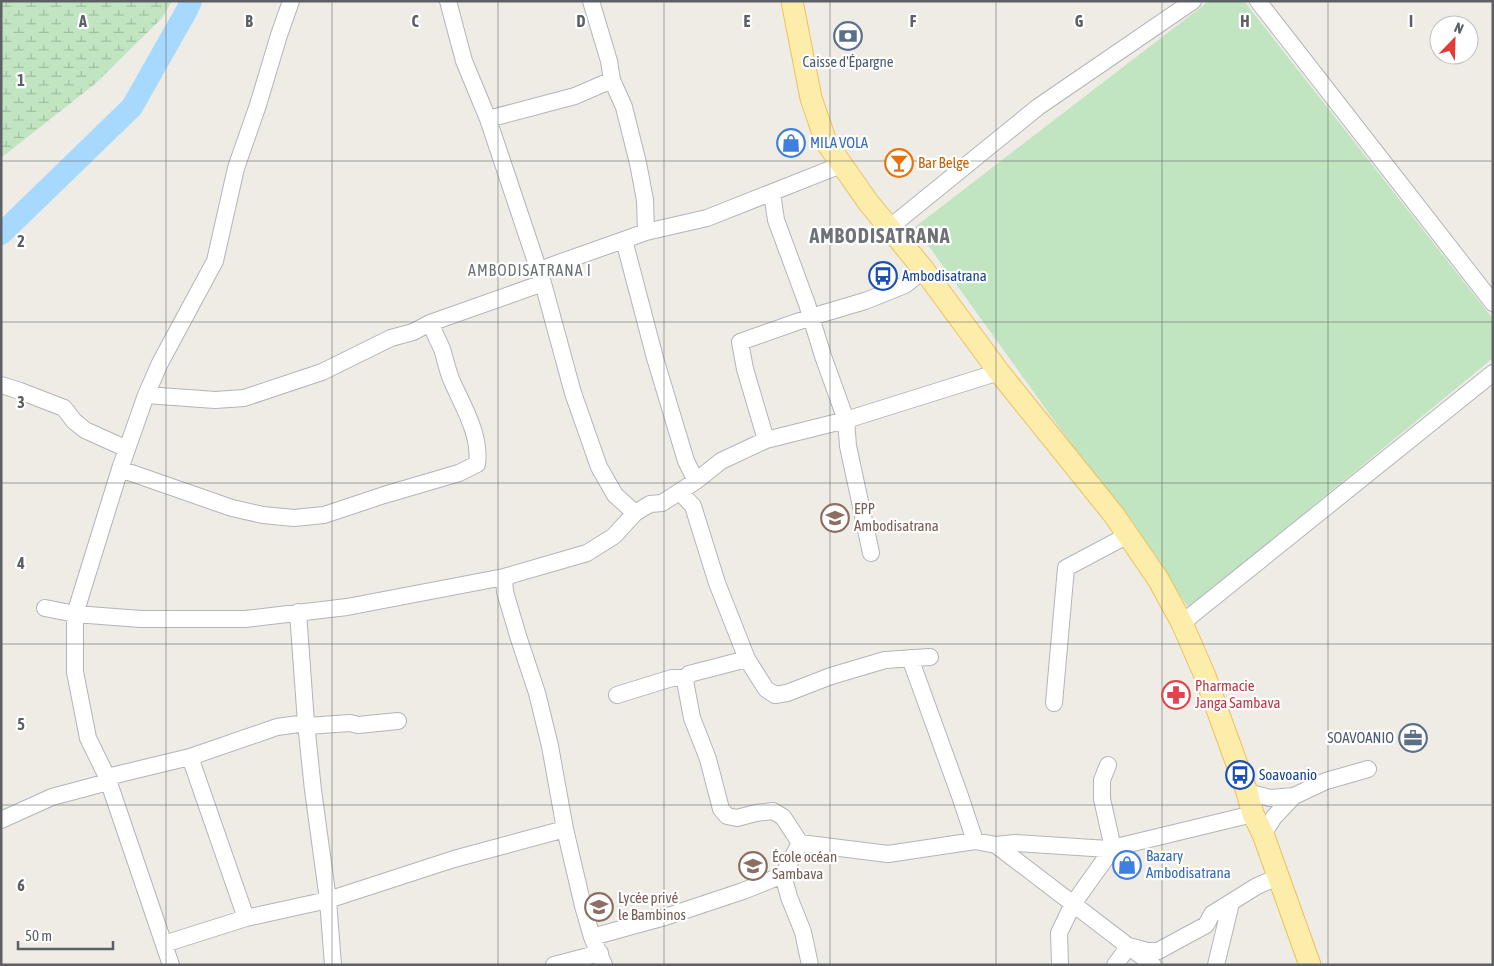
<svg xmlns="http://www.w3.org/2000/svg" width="1494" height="966" font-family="'Asap Condensed',sans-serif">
	<defs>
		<pattern id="wetland-marsh" width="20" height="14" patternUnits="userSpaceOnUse" patternTransform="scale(1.25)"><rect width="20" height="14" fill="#c2e5c1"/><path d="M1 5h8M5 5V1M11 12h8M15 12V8" fill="none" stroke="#a1bda0"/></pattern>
	</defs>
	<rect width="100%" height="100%" fill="#eeece4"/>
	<path fill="url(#wetland-marsh)" d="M1,1H172L162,18L96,83L1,158Z"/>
	<path fill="#c2e5c1" d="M1209,1H1244L1493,319V358L1189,608L915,227Z"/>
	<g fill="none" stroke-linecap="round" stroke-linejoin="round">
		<path stroke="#a6d9fd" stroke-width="22" d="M1,234L132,107L187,10L191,1"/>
		<defs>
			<path id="minor" d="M448,1L464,61L488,119L543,283L573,393L599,467L615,495L635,513
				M591,1L609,61L612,80L624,107L638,163L645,200L646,232
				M1258,1L1493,303
				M488,119L575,96L612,80
				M772,193L776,220L807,304L823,356L846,420L848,446L871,553
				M889,228L1038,107L1193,1
				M624,240L655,358L686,461L696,481
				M539,270L646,232L707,218L841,165
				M1,385L20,391L64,408L74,421L85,430L127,449
				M146,395L215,400L244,398L322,372L391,338L413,332L430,323L543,283
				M766,440L745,369L740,342L811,317L865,301L905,285L924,270
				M120,469L232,508L263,515L294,518L324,515L384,495L459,473L477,464C481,434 462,405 451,379C447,369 445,358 442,349C438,340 434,332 430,323
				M680,492L693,506L717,583L747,659L766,689L775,695L787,693L831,676L885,660L930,657
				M504,577L505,592L519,639L537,693L550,746L565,829L583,906L592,937L604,965
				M45,608L75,614L141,619H245L347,607L504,577L587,553L614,536L635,513L650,504L662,503L696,481L721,461L766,440L846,420L999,372
				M298,612L306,723
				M1182,623L1493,373
				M910,658L960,796L975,841
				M747,659L689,674L685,681L692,718L708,759L721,809L727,816L737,818L756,813L773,811L783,817L800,843
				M617,695L672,678H687
				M1054,703L1066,568L1128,535
				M307,726L350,723L358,725L398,721
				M190,757L246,918
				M107,777L190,757L277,727L306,723L313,790L328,900L333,965
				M1247,792L1270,798L1294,796L1326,781L1368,769
				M1,820L52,797L108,782
				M1263,834L1274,817L1294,796
				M996,845L1153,965
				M783,875L789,897L803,932L810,965
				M592,937L665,917L743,891L783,875L800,843L888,854L975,841L996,845L1015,843L1108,849L1253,814
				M164,944L246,918L328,900L454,859L565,829
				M171,965L107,777L88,738L75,672V614L120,469L146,395L160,363L215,261L236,168L258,105L279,35L291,1
				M554,965L600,953
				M1060,965L1059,933L1073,904L1113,848L1102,799V780L1108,765
				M1115,965L1129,946L1147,951H1158L1206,925L1212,914L1257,886L1278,877
				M1216,965L1231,903"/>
			<path id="major" d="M792,1L811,98L826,142L868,202L924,270L999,372L1114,515L1158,579L1182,623L1205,676L1247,792L1253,814L1263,834L1310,965"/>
		</defs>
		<use href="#minor" stroke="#b2b5b9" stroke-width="18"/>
		<use href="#major" stroke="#edc15e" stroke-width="23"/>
		<use href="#minor" stroke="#fff" stroke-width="16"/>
		<use href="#major" stroke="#fdedab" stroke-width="21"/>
	</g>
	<path fill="none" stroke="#5c6064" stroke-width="1" stroke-opacity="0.55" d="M166,1V965M332,1V965M498,1V965M664,1V965M830,1V965M996,1V965M1162,1V965M1328,1V965M1,161H1493M1,322H1493M1,483H1493M1,644H1493M1,805H1493"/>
	<defs>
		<symbol id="bank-ring" viewBox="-11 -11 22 22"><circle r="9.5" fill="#fff" stroke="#5c6f8a" stroke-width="1.5"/><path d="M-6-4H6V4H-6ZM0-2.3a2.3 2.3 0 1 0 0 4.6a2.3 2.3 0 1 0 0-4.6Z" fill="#5c6f8a"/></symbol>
		<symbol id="shop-ring" viewBox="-11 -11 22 22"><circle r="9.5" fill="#fff" stroke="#3f7fe0" stroke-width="1.5"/><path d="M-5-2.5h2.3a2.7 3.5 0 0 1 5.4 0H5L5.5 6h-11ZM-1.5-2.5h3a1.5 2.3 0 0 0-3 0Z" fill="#3f7fe0"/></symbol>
		<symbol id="bar-ring" viewBox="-11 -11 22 22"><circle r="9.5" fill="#fff" stroke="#e8710a" stroke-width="1.5"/><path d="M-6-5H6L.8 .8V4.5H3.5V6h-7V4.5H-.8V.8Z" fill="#e8710a"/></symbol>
		<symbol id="bus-ring" viewBox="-11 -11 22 22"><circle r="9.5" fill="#fff" stroke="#1a4fb4" stroke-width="1.5"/><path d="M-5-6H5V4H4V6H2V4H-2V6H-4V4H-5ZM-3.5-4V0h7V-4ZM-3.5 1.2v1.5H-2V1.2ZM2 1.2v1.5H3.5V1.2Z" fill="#1a4fb4"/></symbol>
		<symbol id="school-ring" viewBox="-11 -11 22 22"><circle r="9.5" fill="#fff" stroke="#8d6e63" stroke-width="1.5"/><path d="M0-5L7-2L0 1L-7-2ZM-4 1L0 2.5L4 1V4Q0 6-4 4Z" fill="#8d6e63"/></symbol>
		<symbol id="pharmacy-ring" viewBox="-11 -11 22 22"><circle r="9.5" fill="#fff" stroke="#e0444e" stroke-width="1.5"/><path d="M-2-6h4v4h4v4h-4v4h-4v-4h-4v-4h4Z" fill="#e0444e"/></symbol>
		<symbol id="office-ring" viewBox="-11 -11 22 22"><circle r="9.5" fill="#fff" stroke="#5c6f8a" stroke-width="1.5"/><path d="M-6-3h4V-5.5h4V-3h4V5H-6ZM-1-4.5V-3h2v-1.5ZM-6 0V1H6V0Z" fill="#5c6f8a"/></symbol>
	</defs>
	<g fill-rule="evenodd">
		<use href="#bank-ring" x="832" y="20" width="32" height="32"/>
		<use href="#shop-ring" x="775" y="127" width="32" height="32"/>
		<use href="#bar-ring" x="883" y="147" width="32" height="32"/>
		<use href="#bus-ring" x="867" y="260" width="32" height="32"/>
		<use href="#school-ring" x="819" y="502" width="32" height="32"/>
		<use href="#pharmacy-ring" x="1160" y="679" width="32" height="32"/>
		<use href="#office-ring" x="1397" y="722" width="32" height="32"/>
		<use href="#bus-ring" x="1224" y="759" width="32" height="32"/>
		<use href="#shop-ring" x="1111" y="849" width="32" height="32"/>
		<use href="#school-ring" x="737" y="850" width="32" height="32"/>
		<use href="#school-ring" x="583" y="891" width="32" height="32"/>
	</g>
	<g text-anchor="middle" stroke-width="4.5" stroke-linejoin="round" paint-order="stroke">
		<g font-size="15" fill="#4e5e75" stroke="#fff">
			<text x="848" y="67">Caisse d'Épargne</text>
			<text x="1394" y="743" text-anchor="end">SOAVOANIO</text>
		</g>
		<g font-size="15" fill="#366cbe" stroke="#fff" text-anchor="start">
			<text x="810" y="148">MILA VOLA</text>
			<text x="1146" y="861">Bazary<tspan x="1146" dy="17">Ambodisatrana</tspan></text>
		</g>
		<g font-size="15" fill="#c56008" stroke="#fff" text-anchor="start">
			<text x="918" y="168">Bar Belge</text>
		</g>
		<g font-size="15" fill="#164399" stroke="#fff" text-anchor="start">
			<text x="902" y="281">Ambodisatrana</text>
			<text x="1259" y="780">Soavoanio</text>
		</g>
		<g font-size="15" fill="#785e54" stroke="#fff" text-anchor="start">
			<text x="854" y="514">EPP<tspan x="854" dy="17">Ambodisatrana</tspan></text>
			<text x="772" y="862">École océan<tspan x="772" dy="17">Sambava</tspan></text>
			<text x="618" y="903">Lycée privé<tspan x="618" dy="17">le Bambinos</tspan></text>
		</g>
		<g font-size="15" fill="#be3a42" stroke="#fff" text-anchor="start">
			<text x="1195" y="691">Pharmacie<tspan x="1195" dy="17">Janga Sambava</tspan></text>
		</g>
		<g font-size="16" letter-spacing="1" fill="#6d7276" stroke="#fff">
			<text x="530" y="276">AMBODISATRANA I</text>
		</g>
		<g font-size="20" font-weight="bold" letter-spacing="1" fill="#6d7276" stroke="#fff">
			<text x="880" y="243">AMBODISATRANA</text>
		</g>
	</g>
	<g font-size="16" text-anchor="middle" font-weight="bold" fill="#5c6064" stroke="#fff" stroke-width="4.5" stroke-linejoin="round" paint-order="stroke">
		<text x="83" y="27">A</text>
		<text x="249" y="27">B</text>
		<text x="415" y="27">C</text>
		<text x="581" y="27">D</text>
		<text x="747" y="27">E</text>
		<text x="913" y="27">F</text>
		<text x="1079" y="27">G</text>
		<text x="1245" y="27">H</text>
		<text x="1411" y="27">I</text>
		<text x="21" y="86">1</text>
		<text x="21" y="247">2</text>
		<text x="21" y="408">3</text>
		<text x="21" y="569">4</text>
		<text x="21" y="730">5</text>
		<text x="21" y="891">6</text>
	</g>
	<rect width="1494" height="966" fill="none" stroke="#5c6064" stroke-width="5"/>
	<g transform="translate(1454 40) rotate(23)"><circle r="24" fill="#ffffff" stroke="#bebfc1"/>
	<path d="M0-4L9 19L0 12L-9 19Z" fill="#e43c34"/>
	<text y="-8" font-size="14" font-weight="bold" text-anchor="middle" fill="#5c6064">N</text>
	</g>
	<path d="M18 941v8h95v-8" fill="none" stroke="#5c6064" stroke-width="2.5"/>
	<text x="25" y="941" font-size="15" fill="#5c6064" stroke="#ffffff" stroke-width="4" paint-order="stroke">50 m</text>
</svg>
